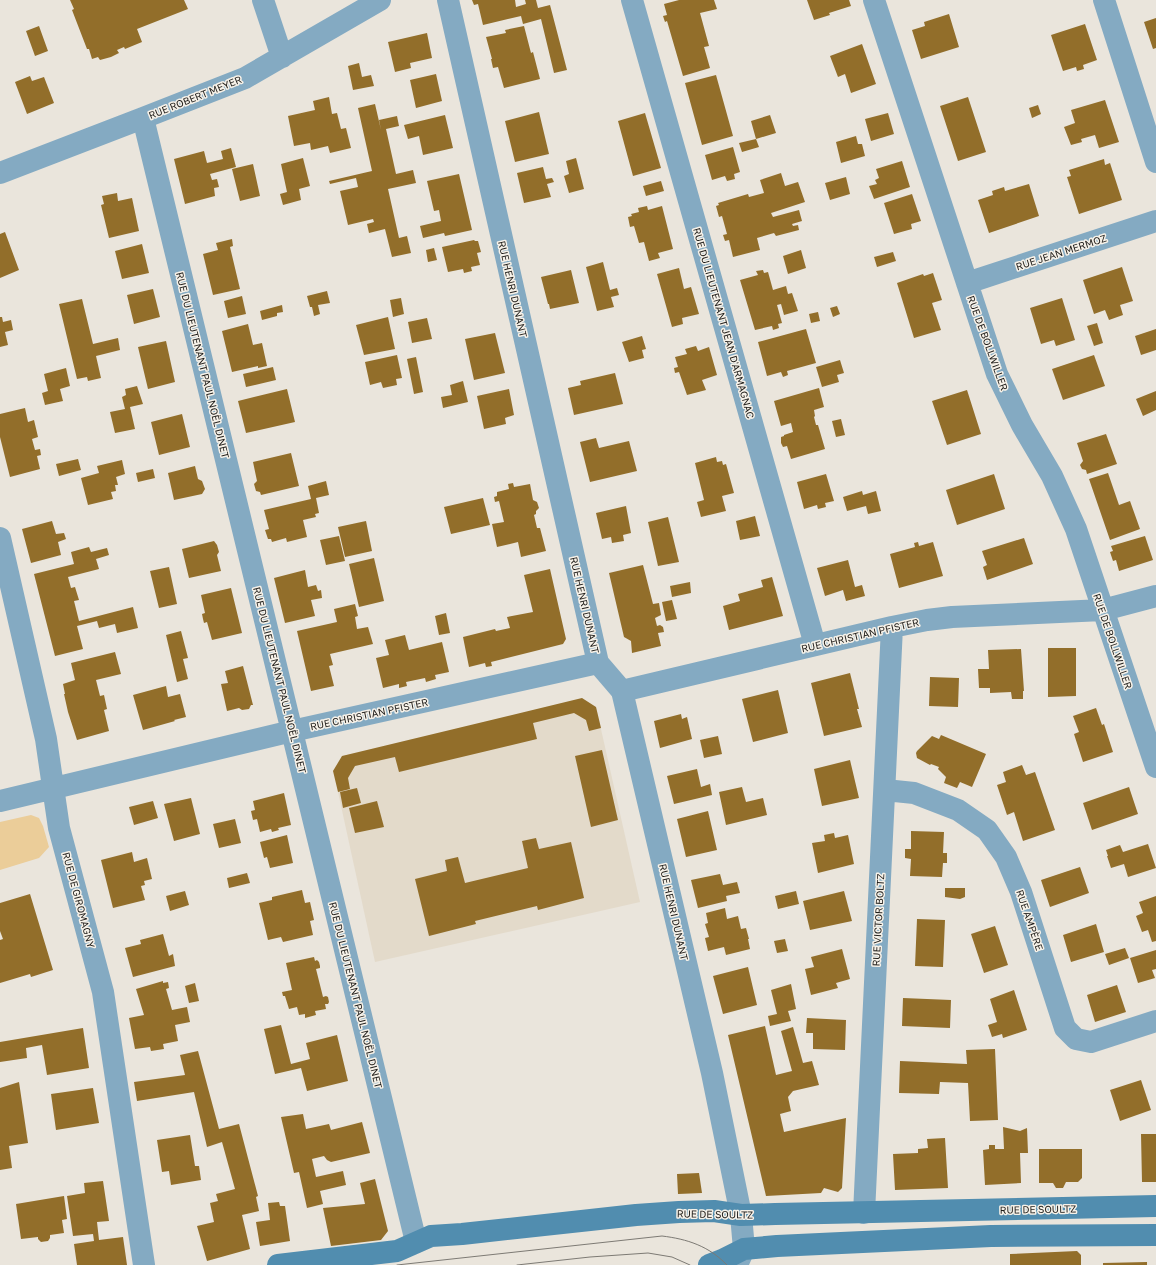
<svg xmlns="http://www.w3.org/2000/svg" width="1156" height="1265" font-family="'Golos Text',sans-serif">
	<rect width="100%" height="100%" fill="#eae5dc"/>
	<path fill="#e3daca" d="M596,707L640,902L375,962L338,792L342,756Z"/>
	<path fill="#ebcd99" d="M31,815L39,818L43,826L49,847L39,858L0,870V822Z"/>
	<path fill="#926e2a" d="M70,0H184L188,9L137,29L142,42L125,49L124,47L117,50L119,53L111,57L100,60L98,57L92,59L89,49H87L72,10L74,9Z
		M472,0H515L516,7L526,4L525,0H536L538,8L550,5L567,70L554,73L541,19L523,24L521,16L483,25L478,4L474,5Z
		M679,0H714L717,9L700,13L709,46L704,47L710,68L683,76L667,21L665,22L663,16L667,15L664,4Z
		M807,0H849L851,6L829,13L830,15L814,20Z
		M949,14L959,47L921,59L912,30L925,26L924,22Z
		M1156,18V48L1153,49L1144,22Z
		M1085,24L1097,60L1083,65L1084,69L1077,71L1076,67L1063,71L1051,35Z
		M39,26L48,51L35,56L26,31Z
		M524,26L531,53L533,52L540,79L504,88L498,67L493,68L491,59H492L486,37L506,33L505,30Z
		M427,33L432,58L410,63L411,68L395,72L388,42Z
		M862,44L876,84L851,93L845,74L838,77L830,56Z
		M359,63L362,77L371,75L374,86L353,90L348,66Z
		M436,74L442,101L416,108L410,80Z
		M716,75L733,136L702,145L685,83Z
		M30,76L32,81L44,77L54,103L27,114L15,82Z
		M329,97L332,114L337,113L341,129L346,128L351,148L330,153L328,146L311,150L310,143L294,146L288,116L315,110L313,101Z
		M968,97L986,152L958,161L940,106Z
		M1105,100L1119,142L1099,148L1095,135L1081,139L1082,142L1071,145L1064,127L1075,123L1071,110Z
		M375,104L381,130L379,120L397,116L399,126L386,129L396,174L413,170L416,183L388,189L399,238L407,236L411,253L392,257L385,229L369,233L367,224L374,222L373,219L348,225L340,191L358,187L356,178L330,184L329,181L372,171L358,108Z
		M1038,105L1041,114L1032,118L1029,108Z
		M539,112L549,154L515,162L505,121Z
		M645,113L661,168L633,176L618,121Z
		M888,113L894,134L871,141L865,119Z
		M445,115L453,148L423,155L419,136L408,139L404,125Z
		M770,115L776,133L756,139L751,121Z
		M856,136L858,144H862L865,156L841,163L836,142Z
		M756,139L759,147L742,152L739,143Z
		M733,147L740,172L734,174L735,179L727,181L725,176L712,180L705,155Z
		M231,148L236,167L210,174L212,180L217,179L219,187L214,188L215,196L185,204L174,159L204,151L207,163L223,159L221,151Z
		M303,158L310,186L299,189L301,200L283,205L280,194L287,192L281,164Z
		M576,158L584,189L569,193L564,176L569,174L566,161Z
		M1104,159L1105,165L1110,163L1122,200L1079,214L1067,177L1071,176L1069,170Z
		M902,161L910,187L874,199L869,186L877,184L875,180L879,178L876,169Z
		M253,164L260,196L240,201L232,169Z
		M543,167L546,179L552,178L554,182L547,184L551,197L524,203L517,173Z
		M781,173L785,186L798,182L805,202L771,213L773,217L799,210L802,221L792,224L793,226L798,225L799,230L776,236L774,233L757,238L760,250L733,257L729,240L725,241L723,235L727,234L722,216L719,217L716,206L719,205L718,203L748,194L749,197L764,193L760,180Z
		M459,174L472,230L445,236L444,233L423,238L420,226L441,221L439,210L434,211L427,181Z
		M846,177L850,194L830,200L825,183Z
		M661,181L664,191L646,196L643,186Z
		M1029,184L1039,216L989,233L978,200L993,195L992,191L1004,187L1005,191Z
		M117,193L118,201L132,198L139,231L109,238L101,205L104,204L102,196Z
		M912,194L921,221L911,224L912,229L894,234L884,203Z
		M647,206L648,210L662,206L673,249L658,253L660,258L649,261L644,242L639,243L634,226L630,227L628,217L632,216L631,214L639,212L638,208Z
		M5,232L19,270L0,278V234Z
		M232,239L233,246L230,247L240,289L213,295L203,254L218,250L216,243Z
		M474,240L475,241H478L481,252L477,253L480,265L471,267L472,271L464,273L463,269L448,272L442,247Z
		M142,244L149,273L122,279L115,251Z
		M434,248L437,260L428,262L426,250Z
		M801,250L806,268L788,274L783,256Z
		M893,252L896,261L877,267L874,257Z
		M603,262L610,290L617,288L619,295L611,297L614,307L597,311L586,267Z
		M1122,267L1133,301L1120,305L1123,315L1109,320L1105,310L1094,314L1083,280Z
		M679,268L684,289L691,287L699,314L682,318L683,324L672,327L657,274Z
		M571,270L579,303L550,309L549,304H548L541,277Z
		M763,270L764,273L768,272L773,290L786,286L788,294L792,293L798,311L784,315L781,304L777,305L782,323L778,324L779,328L773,330L772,326L755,330L740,280L758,275L756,271Z
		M933,273L942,300L932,303L941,330L914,338L897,283L923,274L924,276Z
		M153,289L160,317L134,324L127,295Z
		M327,291L330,303L318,305L320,314L314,316L312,307H310L307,296Z
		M242,296L246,314L228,318L224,301Z
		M401,298L404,314L393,317L390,300Z
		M1062,298L1075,340L1056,346L1054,340L1041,344L1030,308Z
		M82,299L93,344L118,338L120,350L96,356L101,378L88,381L87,377L77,379L59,304Z
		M282,305L283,312L277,313V316L262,320L260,311Z
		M837,306L840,314L833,317L830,308Z
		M818,312L820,321L811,323L809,314Z
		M0,317H2L3,322L11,320L13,330L5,332L8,345L0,347Z
		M388,317L395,349L364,355L356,325Z
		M427,318L432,339L412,343L408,322Z
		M1097,323L1103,343L1094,346L1087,326Z
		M248,324L253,345L262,343L267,366L258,368V366L232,372L222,331Z
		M806,329L816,363L787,371L788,375L783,377L781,372L767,376L758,342Z
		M1156,329V350L1141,355L1135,336Z
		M495,333L505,373L474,380L465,339Z
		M642,336L646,349L642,350L644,358L629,362L622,342Z
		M166,341L175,382L148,389L138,347Z
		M696,346L698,351L709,347L717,375L702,380L706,390L687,395L679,372L675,373L674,368L678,367L675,357L687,354L685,349Z
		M397,355L402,378L396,379L397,385L383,388L381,382L370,385L365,362Z
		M1094,355L1105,386L1063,400L1052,369Z
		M416,357L423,392L414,394L407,359Z
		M840,360L844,373L837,375L839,382L822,387L816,367Z
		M273,367L276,380L246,387L243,374Z
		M66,368L70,386L60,389L63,401L45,405L42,393L48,391L44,374Z
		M615,373L623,404L574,415L568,388L581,385L580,381Z
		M463,381L468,402L443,408L441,397L452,395L450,385Z
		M137,386L143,404L130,407L135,429L115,433L110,412L125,409L122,397L126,395L125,389Z
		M819,388L824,407L814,410L815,416L814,417L816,425H818L825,449L791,459L787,446L783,447L781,443V437L784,436V435L793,432L791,423L781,426L774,401Z
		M287,389L295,422L246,433L238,401Z
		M509,389L514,415L505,418L506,424L484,429L477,396Z
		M967,390L981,434L947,445L932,401Z
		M1156,391V410L1143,416L1136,399Z
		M25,408L28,422L34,420L38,437L32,439L35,450L40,449L41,455L37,456L40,469L10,477L0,437V414Z
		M182,414L190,447L159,455L151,422Z
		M841,419L845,435L836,437L832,421Z
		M1106,434L1117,464L1087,474L1086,470L1082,469L1080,465L1083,461L1077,443Z
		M596,438L599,448L629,441L637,471L590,482L580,442Z
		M291,453L299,486L261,495L260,492L256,491L254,484L257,481L253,462Z
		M716,457L717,462L722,461L723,465L726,464L734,493L722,496L726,511L701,517L697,502L704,500L695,463Z
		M78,459L81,470L59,476L56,464Z
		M122,460L125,474L116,477L118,485H115L116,491L111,492L113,499L88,505L81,478L99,473L97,466Z
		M195,466L198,479L202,481L205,489L202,494L174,500L168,473Z
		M153,469L155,478L138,482L136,473Z
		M1108,473L1119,505L1130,501L1140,529L1110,540L1089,479Z
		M826,474L834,501L825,503L826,507L818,509L817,505L804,509L797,482Z
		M994,474L1005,509L957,525L946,490Z
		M326,481L329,495L316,498L319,513L315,514L316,517L303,520L307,537L287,542L286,538L272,542L271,539H268L265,530L269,529L264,510L311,499L308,486Z
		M513,483L514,487L530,484L533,500L537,502L539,508L536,511V514L534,515L537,528H540L546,551L521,557L518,542L497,547L492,524L504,522L499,501L495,502L494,497L497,496V492L509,489L508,484Z
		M862,491L863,495L876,491L881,511L868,514L866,506L847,511L843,497Z
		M483,498L490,525L451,534L444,507Z
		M626,506L631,533L623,535L624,541L612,543L611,537L602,539L596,513Z
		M755,516L760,536L740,540L736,521Z
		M668,517L679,562L658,566L648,522Z
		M52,521L56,534L64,533L66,539L58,542L61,555L31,563L22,529Z
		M366,521L372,551L345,557L338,527Z
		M339,536L345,561L326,565L320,540Z
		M1145,536L1153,560L1119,571L1116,560L1113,561L1110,552L1113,551L1111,546Z
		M1024,538L1033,564L987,580L983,567L987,565L982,551Z
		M214,541L217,545L219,552L217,555L221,571L189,578L182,549Z
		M918,542L919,546L933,542L943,576L899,588L890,554L915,547L914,543Z
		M89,547L91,552L107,548L109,555L96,559L99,569L68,577L71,588L75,587L79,600L74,601L79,621L133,607L138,628L117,633L115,624L99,628L97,621L77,626L83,649L55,656L34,574L74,564L71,552Z
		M374,558L384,601L359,607L349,564Z
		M848,560L855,587L862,585L865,596L846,601L843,590L825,596L817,568Z
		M643,565L653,604L659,603L661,615L655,618L657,626L660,625L663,627L664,632L658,633L661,646L632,653L631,641L624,637L609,573Z
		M169,567L177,604L159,608L150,571Z
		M550,569L566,639L563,644L491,662L492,666L486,667L485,663L469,667L463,637L495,629L496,631L510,628L507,617L533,612L524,575Z
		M305,570L308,587L316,585L318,591L321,590L322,598L311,600L315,616L285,623L274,578Z
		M772,577L783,616L729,630L723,606L740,601L738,594L763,587L761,580Z
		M690,582L691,593L672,597L670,586Z
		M231,588L242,633L212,640L207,622L204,623L203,619L202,614L205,613L201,595Z
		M672,600L677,619L666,621L662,602Z
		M355,604L358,616L355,617L357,629L368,627L373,644L330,654L333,665L329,666L334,686L311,691L297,631L337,622L334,609Z
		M446,613L450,633L439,635L435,616Z
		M181,631L188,658L183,659L188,679L177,682L166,635Z
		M405,635L409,650L442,642L449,672L435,675L436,679L426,682L425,678L406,682L407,686L399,688V684L383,688L376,658L389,655L385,640Z
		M1048,648H1076V696L1048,697Z
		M1021,649L1024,691H1023V699H1012L1011,692L990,693V688H979L978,669H989L988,650Z
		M115,652L121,674L96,680L100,696L104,695L107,709L104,710L109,731L77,740L68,712L64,694H65L63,684L75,680L71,663Z
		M243,666L253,705H251L249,709L242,710L239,708L227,711L221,684L228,683L225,671Z
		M850,673L859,709H857L862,727L824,736L811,683Z
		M930,677L959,678L958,707L929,706Z
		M166,686L168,697L180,694L186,717L174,720L175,721L143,730L133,695Z
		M778,690L788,733L753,742L742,699Z
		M582,698L596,707L601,728L589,731L586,720L574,713L533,723L537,739L399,772L395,757L355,766L348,778L350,789L338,792L333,771L342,756Z
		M1096,708L1102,725L1104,724L1113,752L1083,762L1074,734L1079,732L1073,716Z
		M681,714L682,719L687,717L692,739L660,748L654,721Z
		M941,735L986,754L972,787L960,782L957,788L944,783L946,777L938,769L939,767L931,764L930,765L917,758L916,753L917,751L932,736L939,739Z
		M718,736L722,754L704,758L700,740Z
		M602,750L618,820L591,827L575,756Z
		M850,760L859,798L822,806L814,769Z
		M1022,765L1026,775L1035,772L1055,830L1023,841L1014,812L1007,815L997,785L1006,782L1003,772Z
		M697,769L701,787L710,784L712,795L674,804L667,776Z
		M742,787L746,802L763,798L767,815L726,825L719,792Z
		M1129,787L1138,814L1092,830L1083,803Z
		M357,788L361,803L343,808L340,792Z
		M284,793L291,825L278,828L279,830L272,832L271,829L260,832L257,819L253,820L251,811L255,810L253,801Z
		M191,798L200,834L174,841L164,804Z
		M153,801L158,818L134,825L129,807Z
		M377,801L384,827L355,833L349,808Z
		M708,811L717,850L686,857L677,819Z
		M235,819L241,843L219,848L213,824Z
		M911,831L944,832L943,853H947V863H943L942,877L910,876L911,859L905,858V849H911Z
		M834,833L835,838L848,835L854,864L818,873L812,843L825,841L824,835Z
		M287,835L293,863L270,868L267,857L264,858L260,842Z
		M536,838L539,849L571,842L584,898L538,910L537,906L475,921L476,924L429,936L415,879L447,871L445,860L458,857L465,883L528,868L522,841Z
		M1148,844L1156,868L1128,877L1124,864L1111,868L1107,856H1108L1106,850L1120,845L1123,852Z
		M132,852L134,862L147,858L152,879L144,881L145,885L141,886L145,900L113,908L101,860Z
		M1080,867L1089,893L1050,907L1041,880Z
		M247,873L250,883L229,888L227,878Z
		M720,874L723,885L737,882L740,893L726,896L727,901L698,908L691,880Z
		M945,888H965V897L960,899L945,897Z
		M302,890L305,903L310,902L314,920L310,921L313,935L283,942L281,937L268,940L259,903L272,900V897Z
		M185,891L189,905L170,911L166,896Z
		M796,891L799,904L778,909L775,896Z
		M844,891L852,921L810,930L803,901Z
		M30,894L53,970L31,977L30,974L0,983V940L3,939L0,931V903Z
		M1156,896V941L1152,942L1148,930L1142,932L1136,916L1143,913L1139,902Z
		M725,908L727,919L738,916L741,929L746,928L749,939H748L750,949L726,955L724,947L708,951L705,938L709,937L705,924L708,923L706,913Z
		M917,919L945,920L943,967L915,966Z
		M1096,924L1104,952L1071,962L1063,935Z
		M995,926L1008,965L984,973L971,934Z
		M163,934L169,956L173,954L175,966L133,977L125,948L141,944L140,940Z
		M785,939L788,951L777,953L774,941Z
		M1125,948L1129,958L1109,965L1105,954Z
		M842,949L850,979L836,983L838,988L811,995L805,969L814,967L811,957Z
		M1156,950V969L1152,970L1155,978L1138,983L1130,958Z
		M314,957L315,961L317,960L319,962L320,966V968L316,969L323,997L326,996L328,997L329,1002L328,1004H325L326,1009L315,1011L316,1015L305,1018V1014L299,1015L297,1007L289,1009L285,996H283L282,992L292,990L286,963Z
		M748,967L757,1005L723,1014L713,976Z
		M163,981V983L168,982L169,988L166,989L172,1010L187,1007L190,1022L175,1025L178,1041L163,1044L164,1049L151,1051L150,1047L135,1049L129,1018L144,1015L136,989Z
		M195,983L199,1001L189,1003L185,986Z
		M791,984L796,1009L788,1011L791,1021L770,1026L768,1016L777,1014L771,990Z
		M1117,985L1126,1012L1095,1022L1087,995Z
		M1014,990L1027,1030L1003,1038L1002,1034L992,1037L988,1025L997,1022L990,999Z
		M903,998L951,1000L950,1028L902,1026Z
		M807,1018L846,1020L845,1050L813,1049V1033H806Z
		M281,1025L291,1064L310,1059L306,1043L337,1035L348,1081L307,1091L301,1068L275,1074L264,1029Z
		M765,1026L776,1075L792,1071L781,1031L793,1027L803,1063L812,1061L819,1085L793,1091L788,1097L791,1111L780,1114L784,1132L846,1118L842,1188L838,1192L824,1188L821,1193L766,1196L728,1035Z
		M83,1028L89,1068L47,1075L42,1045L26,1048L27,1058L0,1062V1042Z
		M995,1049L998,1120L970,1121L968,1083L940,1082L939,1094L899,1093L900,1061L967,1064L966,1050Z
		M198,1051L219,1129L239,1124L258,1196L256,1197L259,1211L242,1215L250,1249L207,1261L197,1226L214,1222L210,1203L218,1201L216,1194L235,1189L222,1142L207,1147L194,1092L137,1101L134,1082L185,1075L180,1055Z
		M1141,1080L1151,1110L1120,1121L1110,1090Z
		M19,1082L28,1143L9,1146L12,1168L0,1170V1088Z
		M93,1088L99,1123L56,1130L51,1094Z
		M303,1114L306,1129L329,1124L331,1130L362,1122L370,1153L331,1162L327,1160L324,1156L312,1159L316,1177L343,1171L346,1185L320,1191L323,1204L307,1208L299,1172L294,1173L281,1117Z
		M1003,1127L1020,1131L1027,1128L1028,1153H1020L1021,1183L985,1185L983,1150L989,1149V1145H995V1149H1004Z
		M1141,1134H1156V1182H1142Z
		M190,1135L195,1166H199L201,1180L171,1185L169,1171L162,1172L157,1140Z
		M945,1138L948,1188L895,1190L893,1154L918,1153V1149L928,1148L927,1139Z
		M1039,1149H1082V1178L1078,1182H1066L1063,1188H1056L1053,1183H1039Z
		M699,1173L702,1193L678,1194L677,1174Z
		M375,1179L388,1231L381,1240L331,1246L323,1208L365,1204L360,1183Z
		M103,1181L109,1221L97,1222L99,1240L123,1237L127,1265H77L74,1244L94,1241L93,1234L73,1236L67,1196L85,1193L84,1183Z
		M64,1196L67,1219L62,1220L64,1233L50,1235V1238L48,1241L41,1242L38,1239V1237L21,1239L16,1204Z
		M279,1202L280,1206H285L290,1241L260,1246L256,1222L270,1220L268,1203Z
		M1077,1251L1081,1255V1265H1010V1254Z
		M1147,1262V1265H1103V1263Z"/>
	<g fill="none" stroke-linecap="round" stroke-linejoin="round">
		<path stroke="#84aac2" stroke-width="22" d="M263,0L282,57
			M448,0L598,663L622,691L712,1073L741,1215L744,1249L737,1265
			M632,0L815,645
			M874,0L997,374L1022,425L1052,476L1076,529L1156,767
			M1104,0L1156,162
			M143,118L416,1242
			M0,173L143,118L245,78L380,0
			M967,283L1156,221
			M0,538L46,739L59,828L103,992L144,1265
			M622,691L892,627L927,620L952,617L1103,610L1156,596
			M885,790L914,793L958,810L987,830L1006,857L1021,892L1065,1028L1076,1039L1091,1042L1156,1021
			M0,801L292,731L598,663
			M864,1213L892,627"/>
		<path stroke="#518daf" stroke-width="22" d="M278,1265L397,1251L431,1236L462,1234L636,1215L679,1212L714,1211L741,1215L775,1214L1156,1206
			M709,1265L722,1260L744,1249L777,1246L991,1236L1156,1235"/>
		<path stroke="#7d7a74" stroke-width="1" d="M397,1265L662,1236C687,1239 709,1246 727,1265
			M517,1265L590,1257L648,1253L672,1257L690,1265"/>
	</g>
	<g text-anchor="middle" stroke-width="3" stroke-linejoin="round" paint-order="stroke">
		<g font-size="10" fill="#1e1c19" stroke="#f7f2e9">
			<text transform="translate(195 97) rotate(-22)" y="4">RUE ROBERT MEYER</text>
			<text transform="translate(1061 252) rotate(-18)" y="4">RUE JEAN MERMOZ</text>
			<text transform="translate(513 289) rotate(77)" y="4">RUE HENRI DUNANT</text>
			<text transform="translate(724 323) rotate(74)" y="4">RUE DU LIEUTENANT JEAN D'ARMAGNAC</text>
			<text transform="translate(988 343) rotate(70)" y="4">RUE DE BOLLWILLER</text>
			<text transform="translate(203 365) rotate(76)" y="4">RUE DU LIEUTENANT PAUL NOËL DINET</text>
			<text transform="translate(585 605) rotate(77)" y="4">RUE HENRI DUNANT</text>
			<text transform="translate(860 635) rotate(-13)" y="4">RUE CHRISTIAN PFISTER</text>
			<text transform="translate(1113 641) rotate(71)" y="4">RUE DE BOLLWILLER</text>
			<text transform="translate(280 680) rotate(76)" y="4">RUE DU LIEUTENANT PAUL NOËL DINET</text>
			<text transform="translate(369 714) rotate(-12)" y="4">RUE CHRISTIAN PFISTER</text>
			<text transform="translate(79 900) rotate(75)" y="4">RUE DE GIROMAGNY</text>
			<text transform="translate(674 912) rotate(77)" y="4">RUE HENRI DUNANT</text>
			<text transform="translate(878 920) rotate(-87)" y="4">RUE VICTOR BOLTZ</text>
			<text transform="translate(1030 920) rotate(71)" y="4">RUE AMPÈRE</text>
			<text transform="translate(356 995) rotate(76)" y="4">RUE DU LIEUTENANT PAUL NOËL DINET</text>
			<text transform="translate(1038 1209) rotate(-1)" y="4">RUE DE SOULTZ</text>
			<text transform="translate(715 1214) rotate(1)" y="4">RUE DE SOULTZ</text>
		</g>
	</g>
</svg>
